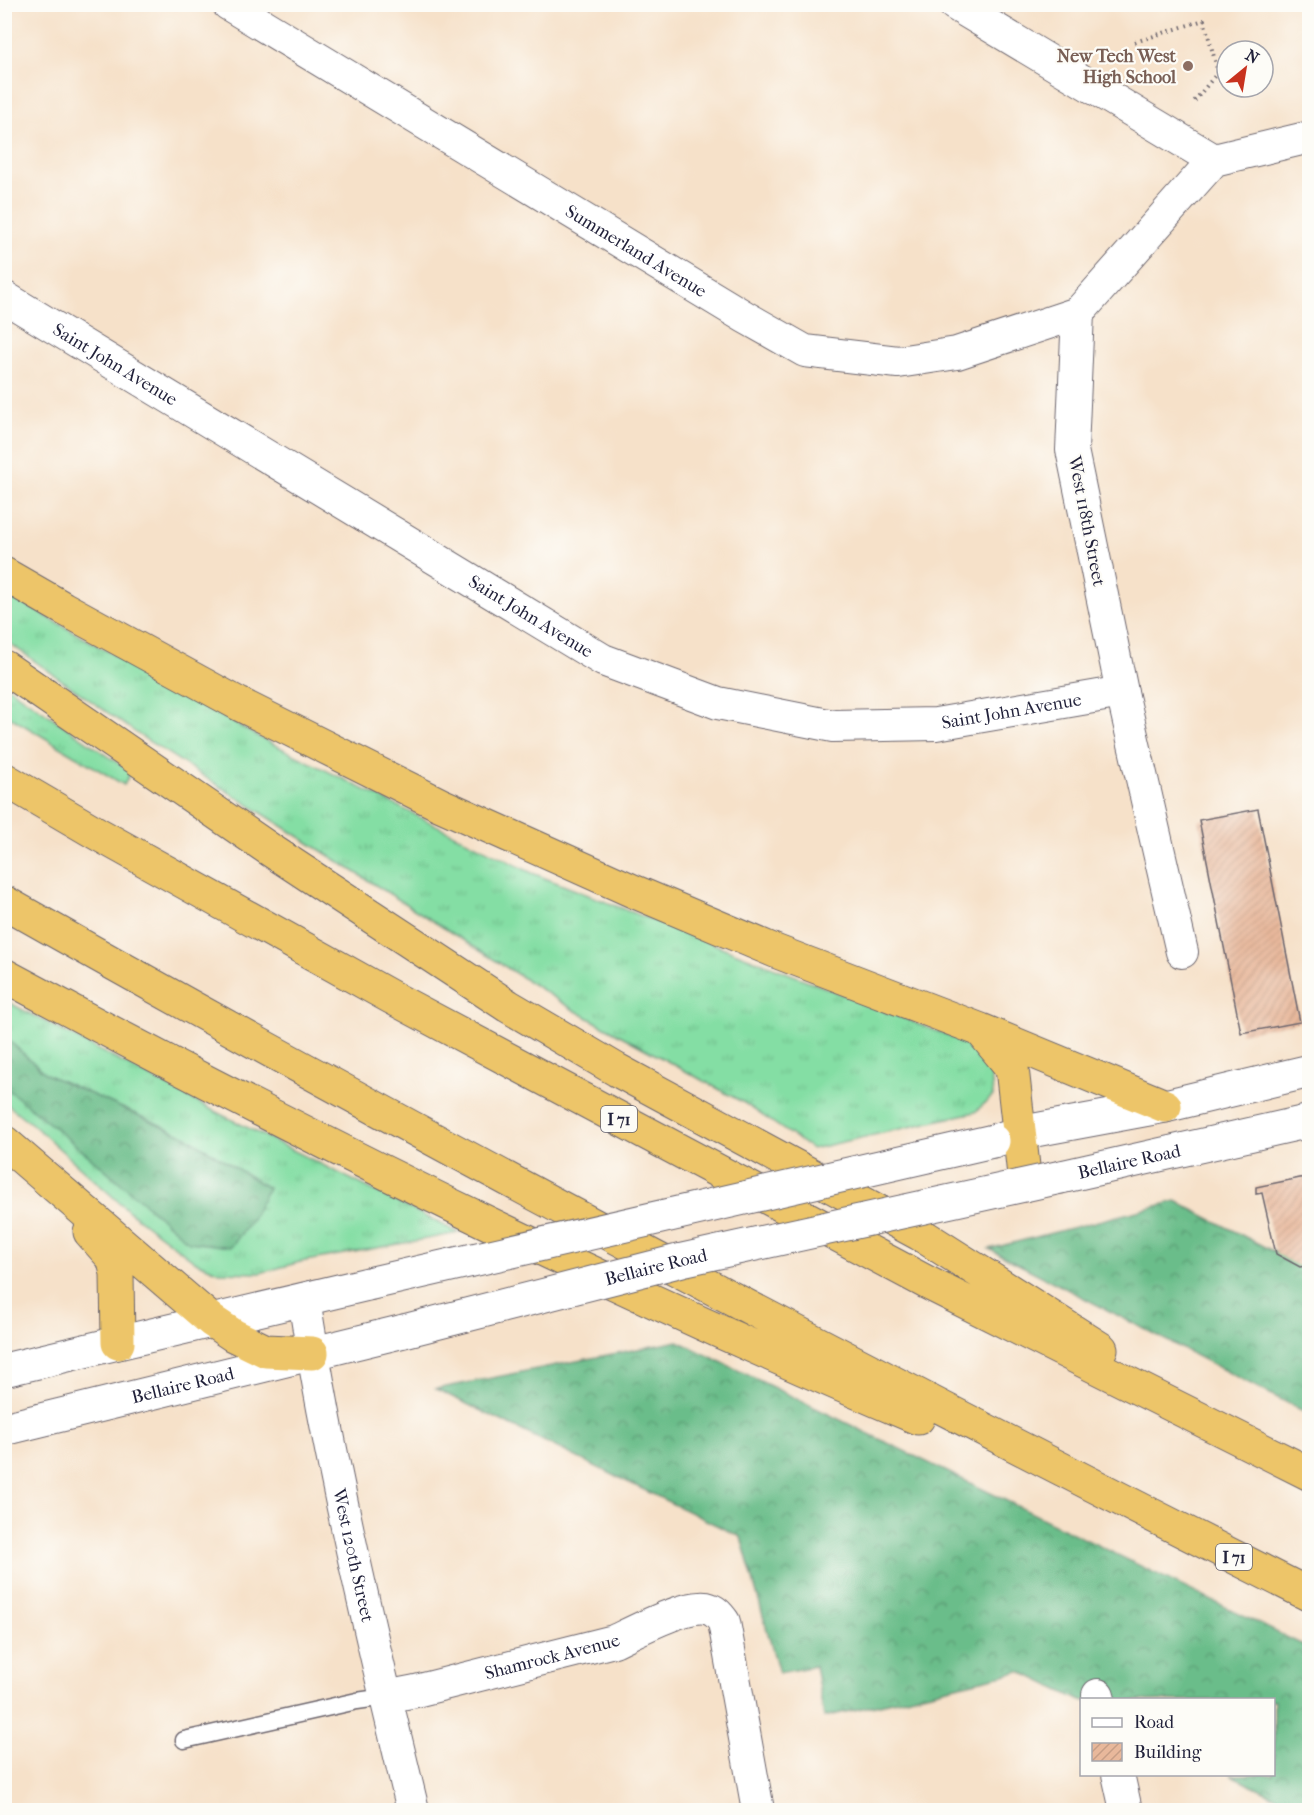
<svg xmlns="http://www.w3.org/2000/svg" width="1314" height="1815" font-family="'IM FELL French Canon',serif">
	<defs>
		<pattern id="grass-tufts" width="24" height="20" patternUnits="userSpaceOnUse" patternTransform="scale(1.5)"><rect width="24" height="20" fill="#84dea4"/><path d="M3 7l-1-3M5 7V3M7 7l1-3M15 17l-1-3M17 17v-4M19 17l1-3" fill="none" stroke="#72be8e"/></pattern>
		<pattern id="forest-crowns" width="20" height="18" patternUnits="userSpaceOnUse" patternTransform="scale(1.5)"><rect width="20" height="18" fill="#6bbd8a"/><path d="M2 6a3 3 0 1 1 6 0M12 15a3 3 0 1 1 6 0" fill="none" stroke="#589972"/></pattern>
		<pattern id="building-hatch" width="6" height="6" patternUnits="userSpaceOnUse" patternTransform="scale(1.5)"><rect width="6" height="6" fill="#e8b89b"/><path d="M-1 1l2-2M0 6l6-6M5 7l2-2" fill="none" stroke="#c79e86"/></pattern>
	</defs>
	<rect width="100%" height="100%" fill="#fdfcf7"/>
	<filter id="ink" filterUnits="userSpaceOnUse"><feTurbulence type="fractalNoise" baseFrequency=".0167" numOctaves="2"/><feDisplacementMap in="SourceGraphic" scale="12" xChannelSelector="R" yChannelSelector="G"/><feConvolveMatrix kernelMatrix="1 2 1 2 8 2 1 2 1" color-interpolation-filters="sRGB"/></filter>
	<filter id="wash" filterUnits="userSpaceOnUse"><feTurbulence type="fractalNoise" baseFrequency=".008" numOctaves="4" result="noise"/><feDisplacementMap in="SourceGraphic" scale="24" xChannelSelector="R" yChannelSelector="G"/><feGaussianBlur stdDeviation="1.35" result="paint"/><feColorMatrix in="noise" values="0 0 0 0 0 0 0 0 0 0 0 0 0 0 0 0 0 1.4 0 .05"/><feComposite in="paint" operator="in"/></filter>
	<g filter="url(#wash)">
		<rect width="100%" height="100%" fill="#f6e1c9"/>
		<path fill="url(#grass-tufts)" stroke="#538070" stroke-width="1.5" d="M5,593L255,735L532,873L959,1040L990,1063L993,1096L975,1112L812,1149L744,1103L574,1010L358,874L142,737L5,640Z
			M5,685L131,772L124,785L5,714Z
			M4,1000L214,1111L459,1233L300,1262L260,1273L220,1272L196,1262L131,1213L32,1124L5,1103Z"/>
		<path fill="url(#forest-crowns)" stroke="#467062" stroke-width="1.5" d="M4,1036L46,1074L187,1137L268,1188L251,1221L231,1247L189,1242L101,1166L5,1087Z
			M1176,1201L1309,1270V1414L989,1249Z
			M678,1341L1309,1648V1810H1304L1231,1775L1274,1774V1700L1081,1701L1020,1671L824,1717L815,1666L779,1673L741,1537L436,1389Z"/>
		<g id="blocks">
			<path fill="url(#building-hatch)" d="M1258,809L1300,1022L1241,1033L1199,820Z
				M1310,1176V1265L1300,1267L1276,1254L1262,1193L1256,1194V1187Z"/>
		</g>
	</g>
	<g filter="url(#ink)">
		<use href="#blocks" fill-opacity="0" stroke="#6c656d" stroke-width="1.5"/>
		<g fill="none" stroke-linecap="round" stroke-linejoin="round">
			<defs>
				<path id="service" d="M184,1740L357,1701L385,1697"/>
				<g id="minor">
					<path id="s1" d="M228,4L745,317L805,351L898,362L957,353L1078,313"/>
					<path d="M954,4L1214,160"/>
					<path id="s2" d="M4,297L603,660L718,703L833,726L936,724L1122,692"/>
					<path d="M1182,952L1122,692L1072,450L1078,313L1214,160L1310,137"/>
					<path id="s3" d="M304,1299C331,1471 372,1641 413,1810"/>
					<path d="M1098,1695L1099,1700"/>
					<path id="s4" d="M385,1697L416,1691L614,1641C633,1632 686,1604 706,1608C715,1610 719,1615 724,1622L758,1810"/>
					<path d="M1118,1774L1126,1810"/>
				</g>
				<g id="tertiary">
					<path d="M993,1141L1019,1133L1165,1106L1310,1071"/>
					<path id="s5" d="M1061,1177L1310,1121"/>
					<path d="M4,1370L368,1284"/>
					<path id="s6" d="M4,1429L404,1331"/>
				</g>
				<path id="motorway" d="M4,574L63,608L239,704L439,804L633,891L775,951L981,1030L1165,1106
					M4,667L272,851L508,1006L617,1070L920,1234L1101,1349
					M4,779L98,834L391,997L928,1283L1310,1474
					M4,902C433,1145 870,1374 1310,1595
					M4,975C303,1136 606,1287 918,1418
					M984,1034L1012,1068L1025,1184
					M4,1142L212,1321L233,1335L266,1351L312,1353
					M90,1232L113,1258L117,1273L118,1343"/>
			</defs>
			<use href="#service" stroke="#6c656d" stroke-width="19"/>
			<use href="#minor" stroke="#6c656d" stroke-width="34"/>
			<use href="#tertiary" stroke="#6c656d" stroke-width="35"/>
			<use href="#motorway" stroke="#6c656d" stroke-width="35"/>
			<path stroke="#6c656d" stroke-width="4" stroke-dasharray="1.5 4.5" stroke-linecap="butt" d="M1135,42L1204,20L1218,72L1192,104"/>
			<use href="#service" stroke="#fff" stroke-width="16"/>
			<use href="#minor" stroke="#fff" stroke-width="32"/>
			<use href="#tertiary" stroke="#fff" stroke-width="33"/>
			<use href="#motorway" stroke="#edc569" stroke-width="33"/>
			<defs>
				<g id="tertiary-bridge">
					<path d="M368,1284L993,1141"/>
					<path id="s7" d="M404,1331L682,1260L1061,1177"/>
				</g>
			</defs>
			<use href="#tertiary-bridge" stroke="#6c656d" stroke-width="35" stroke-linecap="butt"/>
			<use href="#tertiary-bridge" stroke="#fff" stroke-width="33"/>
		</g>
	</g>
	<circle fill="#8d6e63" stroke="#fdfcf7" stroke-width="2" cx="1188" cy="66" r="6"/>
	<g text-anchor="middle" stroke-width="4.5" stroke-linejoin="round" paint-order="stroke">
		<g fill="#fdfcf7" stroke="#646373" stroke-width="1.5">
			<rect x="601" y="1106" width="36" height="26" rx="4.5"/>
			<rect x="1216" y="1544" width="36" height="26" rx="4.5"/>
		</g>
		<g font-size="16" font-weight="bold" fill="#22223b">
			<text x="619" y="1125">I 71</text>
			<text x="1234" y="1563">I 71</text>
		</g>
		<g font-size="18" font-weight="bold" fill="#785e54" stroke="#fdfcf7" text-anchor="end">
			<text x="1176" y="62">New Tech West<tspan x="1176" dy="21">High School</tspan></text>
		</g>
		<g font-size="18" fill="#22223b" stroke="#fdfcf7">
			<text dy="6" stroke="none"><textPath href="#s1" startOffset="477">Summerland Avenue</textPath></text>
			<text dy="6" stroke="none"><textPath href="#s2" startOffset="130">Saint John Avenue</textPath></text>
			<text transform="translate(1087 521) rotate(79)" y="6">West 118th Street</text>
			<text dy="6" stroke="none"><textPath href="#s2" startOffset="616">Saint John Avenue</textPath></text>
			<text dy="6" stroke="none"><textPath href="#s2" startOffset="1120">Saint John Avenue</textPath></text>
			<text dy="6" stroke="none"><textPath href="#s5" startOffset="70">Bellaire Road</textPath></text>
			<text dy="6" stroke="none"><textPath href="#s7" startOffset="260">Bellaire Road</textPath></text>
			<text dy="6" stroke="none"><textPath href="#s6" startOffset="184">Bellaire Road</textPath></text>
			<text dy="6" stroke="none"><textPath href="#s3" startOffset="261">West 120th Street</textPath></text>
			<text dy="6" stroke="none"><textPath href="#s4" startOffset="172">Shamrock Avenue</textPath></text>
		</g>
	</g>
	<rect width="1314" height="1815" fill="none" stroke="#fdfcf7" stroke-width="24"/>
	<rect x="1080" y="1698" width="195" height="78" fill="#fdfcf7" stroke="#a5a5ac" stroke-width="1.5"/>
	<rect x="1092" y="1718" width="30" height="9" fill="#ffffff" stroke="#a5a5ac" stroke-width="1.5"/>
	<text x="1134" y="1728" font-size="18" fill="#22223b">Road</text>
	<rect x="1092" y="1743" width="30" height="18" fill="url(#building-hatch)" stroke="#a5a5ac" stroke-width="1.5"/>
	<text x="1134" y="1758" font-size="18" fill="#22223b">Building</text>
	<g transform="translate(1245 69) rotate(30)"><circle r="28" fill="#fdfcf7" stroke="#a5a5ac" stroke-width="1.5"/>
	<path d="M0-4.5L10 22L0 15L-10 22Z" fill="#c8321e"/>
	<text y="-9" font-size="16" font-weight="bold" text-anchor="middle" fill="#22223b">N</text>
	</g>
</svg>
